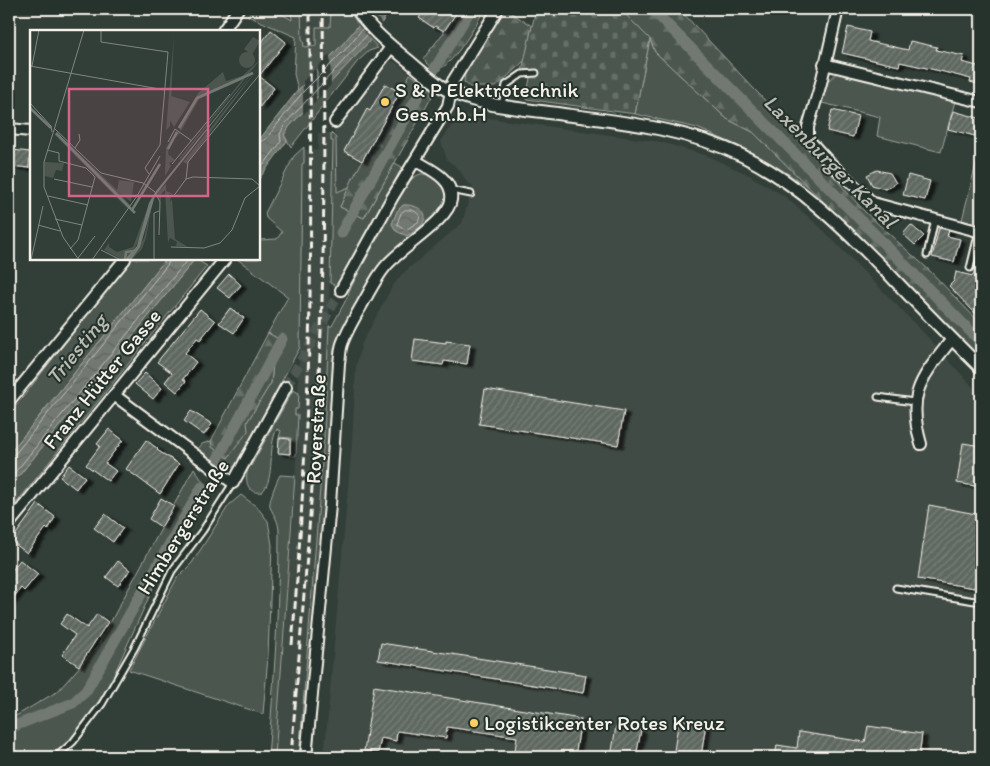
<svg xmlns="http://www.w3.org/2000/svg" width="990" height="766" font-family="Itim,sans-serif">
	<defs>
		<pattern id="forest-firs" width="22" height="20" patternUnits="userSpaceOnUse" patternTransform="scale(1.25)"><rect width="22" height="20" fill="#4c564f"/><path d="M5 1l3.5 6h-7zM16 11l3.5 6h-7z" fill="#666f68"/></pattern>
		<pattern id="cemetery-stones" width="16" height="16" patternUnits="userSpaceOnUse" patternTransform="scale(1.25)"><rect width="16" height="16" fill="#4c564f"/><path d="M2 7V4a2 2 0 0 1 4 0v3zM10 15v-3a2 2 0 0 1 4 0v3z" fill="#666f68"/></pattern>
		<pattern id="water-waves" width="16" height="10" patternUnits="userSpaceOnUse" patternTransform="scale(1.25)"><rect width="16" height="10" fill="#727972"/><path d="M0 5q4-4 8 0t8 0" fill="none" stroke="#60635e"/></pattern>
		<pattern id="building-hatch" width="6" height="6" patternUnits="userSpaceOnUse" patternTransform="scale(1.25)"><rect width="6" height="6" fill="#5f6861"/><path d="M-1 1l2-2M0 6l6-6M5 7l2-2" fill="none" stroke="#777e78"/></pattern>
		<filter id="shadow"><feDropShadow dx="5.5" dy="3" stdDeviation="1" flood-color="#0009"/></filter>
	</defs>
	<rect width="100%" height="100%" fill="#323e38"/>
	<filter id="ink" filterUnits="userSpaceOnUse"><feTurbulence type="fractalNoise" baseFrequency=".02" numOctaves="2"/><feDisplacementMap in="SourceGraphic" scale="10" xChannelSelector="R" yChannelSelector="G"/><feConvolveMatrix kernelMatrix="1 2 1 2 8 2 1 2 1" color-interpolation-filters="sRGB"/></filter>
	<g filter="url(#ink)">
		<path fill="#404b44" d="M301,9H331L330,27L316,47H303V40H302Z
			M386,58L398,64L410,74L349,187L337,192L336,138L334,134L333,112L365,71Z
			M466,115L661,142L708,156L749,175L784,196L821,228L923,332L981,396V757H319L325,747L352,443L356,367L362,343L392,287L401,275L462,223L473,186L467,182L458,168L447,160L441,141L458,118Z
			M318,133H331V140L333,141L329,317L324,437L299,757H275L294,506L298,415H295V409L298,408L302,163H304V150H318Z"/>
		<path fill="#4c564f" stroke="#a0a49c" d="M252,9C268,9 278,11 292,20L291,10L288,9H301L302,39L303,40L304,47L316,46V27H330L331,9H348L359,26L341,46L298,90L294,74L296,37L248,16Z
			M370,39L378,48L369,51L358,61L291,147L284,135L289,127Z
			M650,39L655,52L727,119L753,132L809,187L769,162L743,148L697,128L635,114Z
			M838,72L955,101L941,152L877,136L880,117L822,103L828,81Z
			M331,133L336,138L337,192L349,187L340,207L364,218L395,163L402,167L381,207H380L336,286L330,283L333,141H331Z
			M304,147V163L302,164L300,347L258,426L238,459L240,461C235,467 228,471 221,469L199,452L198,449L202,444L211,441L212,447L228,458L247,422L271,383L273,364L282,341L268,333L288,297L237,259H259V240L277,239L282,232L266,218L265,213L294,156Z
			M976,164L981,165V226L962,220Z
			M420,174C436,173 445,187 447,201L436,217L389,256L340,337L304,757H299L324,437L329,326H332L349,294L348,293L391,213L390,212C397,200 406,179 420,174Z
			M130,259H166L9,454V415Z
			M195,259L207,266L9,512V488Z
			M293,390L299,393L298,409H295V415H298L296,456H290L291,438L279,437L281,431L277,429C267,447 276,478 262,492C246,495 244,478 249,466H251Z
			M194,468L210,493L162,568L107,690L71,739L51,757H9V720L58,691L97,647Z
			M280,475L295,476L275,757H268C274,682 279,607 279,532C279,521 274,516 270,507C268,502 277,480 280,475Z
			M241,495L257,507L268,521L272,545L268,656L263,714L129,670L177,578L192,563L229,505Z"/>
		<path fill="url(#forest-firs)" stroke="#a0a49c" d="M462,9H484C480,20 452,66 440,68C432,69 428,64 423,59Z
			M505,9L532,26L525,60L496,87H470L464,82L466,66Z
			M620,9H679L788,125L865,212L929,270L981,324V358L753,132L727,119L655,52L650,39Z
			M410,74L435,91L364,218L340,207L353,178Z
			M268,333L282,341L273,364L271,383L247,422L248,431L228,458L212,447L211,441Z"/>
		<path fill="url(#cemetery-stones)" stroke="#a0a49c" d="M536,9H620L650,39L635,114L526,99L530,78L521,75Z"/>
		<path fill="url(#water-waves)" stroke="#a6a9a1" d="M372,9H391L368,43L289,127L284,135L287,141L259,179V140L298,90L341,46Z
			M403,205C413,204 431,210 423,223C420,228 412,233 407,236L396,231L392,224L397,211Z
			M166,259H195L9,488V454Z"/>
		<path fill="#323e38" d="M369,9L383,25L372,41L357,24Z
			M330,54L331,85L318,99V66Z
			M316,68V101L303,115V81Z"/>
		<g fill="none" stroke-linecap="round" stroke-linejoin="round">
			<path stroke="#c0c1b9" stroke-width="1" d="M259,142L265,140L302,93L345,50L363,28
				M259,171L281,142L280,134L285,124L368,34
				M405,210C410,209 418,211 420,217L418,222L406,230L397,224L401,213Z
				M9,456L15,454L168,264L170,259
				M9,480L188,259"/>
			<path stroke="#727972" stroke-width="11" d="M652,9L981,342
				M341,233L414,103L471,9
				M216,462L282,339
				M9,728L73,703L86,691L202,487"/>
		</g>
		<path fill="url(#building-hatch)" stroke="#f4f1e8" filter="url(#shadow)" d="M425,9H459L444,31L435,26L434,28L419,18Z
			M848,27L870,32L868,41L908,50L910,41L937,47L936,50L964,56L962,62L981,67V85L970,82L971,79L940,71L900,62L899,66L842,53Z
			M271,30L286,42L259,76L274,88L259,108V46Z
			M385,84L400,92L362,161L344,151L367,109L370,111Z
			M832,110L858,116L853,137L827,131Z
			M953,111L979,118L975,136L948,129Z
			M12,150L30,152L29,168L11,166Z
			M877,170L890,173L896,183L885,189L872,185L867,175Z
			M908,175L930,181L925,200L903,195Z
			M911,225L924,236L915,245L903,234Z
			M939,228L949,230L947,236L960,239L954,262L932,257Z
			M978,256H981V308L975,313L949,286L954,281L956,272L973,276Z
			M229,274L241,285L230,298L217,288Z
			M230,308L244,318L234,333L219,323Z
			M200,309L215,321L200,340L197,338L185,353L196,362L183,379L186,381L177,392L165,382L172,373L157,362Z
			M415,339L446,343V341L470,344L467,364L444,361L443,365L412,361Z
			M145,373L162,388L153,399L135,384Z
			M485,389L624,411L618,445L479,424Z
			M191,411L212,424L204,435L184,421Z
			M109,429L123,440L105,463L116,471L108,481L86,465L100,446L97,444Z
			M279,438L290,439V454L278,453Z
			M146,440L158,449L157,450L179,464L160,494L126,469Z
			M963,443L981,446V487L957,483Z
			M69,465L85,477L76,489L60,477Z
			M161,498L174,506L161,527L149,519Z
			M38,504L55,517L48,530L46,528L27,553L11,541Z
			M929,505L981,515V589L918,579Z
			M105,514L123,528L113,542L94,528Z
			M20,560L38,574L24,591L21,588L9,603V574Z
			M118,561L130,570L118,586L106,577Z
			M67,614L87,628L97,614L108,622L79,666L62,655L75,635L60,624Z
			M381,643L586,675L583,693L378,660Z
			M374,686L581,719L575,757H514L517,737L447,727L446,738L397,731L396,741L381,738L378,753L364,751Z
			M679,719L706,723L701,757H673Z
			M616,726L641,730L636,757H611Z
			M868,726L922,734L919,757H775L777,745L797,748L799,732L865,742Z"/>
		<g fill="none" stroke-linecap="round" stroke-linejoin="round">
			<path stroke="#4f5952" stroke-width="10" stroke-dasharray="10 5" stroke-linecap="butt" d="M286,387L341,290"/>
			<defs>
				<path id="service" d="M502,105L506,85L522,74L536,73
					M451,190L471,194
					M927,255L935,219
					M970,268L979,231
					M878,397L914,402
					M980,501H981
					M896,588L981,602
					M56,757L73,742L102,704L135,647L172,571L203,530L233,483"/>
				<path id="minor" d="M838,9L821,83L808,127V139L827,160L873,203L981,232
					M223,31L238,9
					M824,64L981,102
					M335,122L391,47
					M9,129L31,131
					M341,290L392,198L448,106L453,81L498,9
					M114,395L233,483L286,387
					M9,401L125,259
					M921,444C906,392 922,378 952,339
					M9,524L225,259
					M306,757L330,505L339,363C340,357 340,350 342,344C347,330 355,317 363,303C370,291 376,278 385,267C399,249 449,220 451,200C454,179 431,170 416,161"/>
				<path id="tertiary" d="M357,9C370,29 386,42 404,57C419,69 435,85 453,93C481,105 514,108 545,112C611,121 681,126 743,156C800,184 844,229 889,274C919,306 950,337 981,368"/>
			</defs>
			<use href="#service" stroke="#f4f1e8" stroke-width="9"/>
			<use href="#minor" stroke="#f4f1e8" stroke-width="14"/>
			<use href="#tertiary" stroke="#f4f1e8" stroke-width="15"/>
			<use href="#service" stroke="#26332d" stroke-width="5"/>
			<use href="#minor" stroke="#26332d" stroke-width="10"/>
			<use href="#tertiary" stroke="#26332d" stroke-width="11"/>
			<path stroke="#f4f1e8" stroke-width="3" stroke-dasharray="8 4" stroke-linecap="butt" d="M292,645C300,546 306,446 309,346C312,234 310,121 310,9
				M291,757C302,615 315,473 321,331C325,223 324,116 323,9"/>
		</g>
	</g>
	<g fill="#ffd166" stroke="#26332d" stroke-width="2">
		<circle cx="385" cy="102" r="5"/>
		<circle cx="474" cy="723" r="5"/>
	</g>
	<g text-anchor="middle" stroke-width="4" stroke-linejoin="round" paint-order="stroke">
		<g font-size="21" fill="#f4f1e8" stroke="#26332d" text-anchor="start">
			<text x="395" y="97">S &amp; P Elektrotechnik<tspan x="395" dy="24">Ges.m.b.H</tspan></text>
			<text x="484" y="730">Logistikcenter Rotes Kreuz</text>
		</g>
		<g font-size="21" fill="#f4f1e8" stroke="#26332d">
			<text transform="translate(102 379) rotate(-51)" y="7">Franz Hütter Gasse</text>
			<text transform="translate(316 429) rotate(-87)" y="7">Royerstraße</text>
			<text transform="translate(183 527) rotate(-58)" y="7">Himbergerstraße</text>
		</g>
		<g font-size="22" font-style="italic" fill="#babbb3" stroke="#26332d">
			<text transform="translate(831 161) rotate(45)" y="8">Laxenburger Kanal</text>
			<text transform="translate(76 349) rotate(-51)" y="8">Triesting</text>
		</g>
	</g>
	<g transform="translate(30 30)">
		<rect width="230" height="230" fill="#323e38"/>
		<path d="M144,5L140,96L136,100ZM223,7L230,11L222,25L214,19ZM209 30a8 8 0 1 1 16 0a8 8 0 1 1-16 0ZM230,30L150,130L149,129L212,50L169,69L151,101L148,97L168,63L193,42L196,51L212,46ZM230,36L157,134L153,132ZM141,66L160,72L144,97L140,90ZM146,101L150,103L140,113L138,124L145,130L139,133L141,136L135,146L136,118ZM15,132L34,133L32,141L26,140L23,148L15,146ZM136,154V161L143,164H137L141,166L140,172L142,169L145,209L158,217L146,216L147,212L140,208L138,213L135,160L131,164L130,205L131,173L127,163Z" fill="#4c564f"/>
		<path d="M24,104H28L86,159L100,175L97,178ZM123,163L111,207L103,221L93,230L74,220L79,213V217L87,222L103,217ZM123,169L116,208L112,219L101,230L114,208Z" fill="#4c564f"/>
		<path d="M89,150L104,152L101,172L87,161Z" fill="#4c564f"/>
		<path d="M230,33L125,166L110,217L101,230H94L107,216L119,173L126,161Z" fill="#727972"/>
		<path fill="none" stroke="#727972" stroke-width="2.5" d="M0,78L21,98M149,98L167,68L223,43M26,103L105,183M138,119L147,102M102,180L130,134M95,230L96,222L103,221"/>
		<path fill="none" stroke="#80867e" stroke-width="1" d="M71,0V12L138,22L130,115L115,138L119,144M0,36L135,60M2,36L9,0M0,73L21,96L22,102M25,99L71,143L113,153L125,162L130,172L129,205M24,100L14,132V157L33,207L49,230M24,100L54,0M138,112L145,99L162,111M45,118L50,110L49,104M17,120L29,123V131L56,138L65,147L48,210L40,219M142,134L200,64M24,149L62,157M156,149L158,132L230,44M18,166L58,175M143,167L156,149L163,147L222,149L230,156M25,189L52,195M8,195L30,201M141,217L174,218L190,213L202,200L215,168L230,156M71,220L91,230M48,228L65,206M1,230L13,176M62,230L107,166L130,126M124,230V183L129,181"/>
		<path fill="#d4648c" fill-opacity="0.15" stroke="#d4648c" stroke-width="2.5" d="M39,59H178V166H39Z"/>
		<rect width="230" height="230" fill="none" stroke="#f4f1e8" stroke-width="2.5"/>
	</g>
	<rect width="990" height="766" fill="none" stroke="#26332d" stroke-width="30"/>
	<rect x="15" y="15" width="960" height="736" fill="none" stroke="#f4f1e8" stroke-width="2" filter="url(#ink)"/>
</svg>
